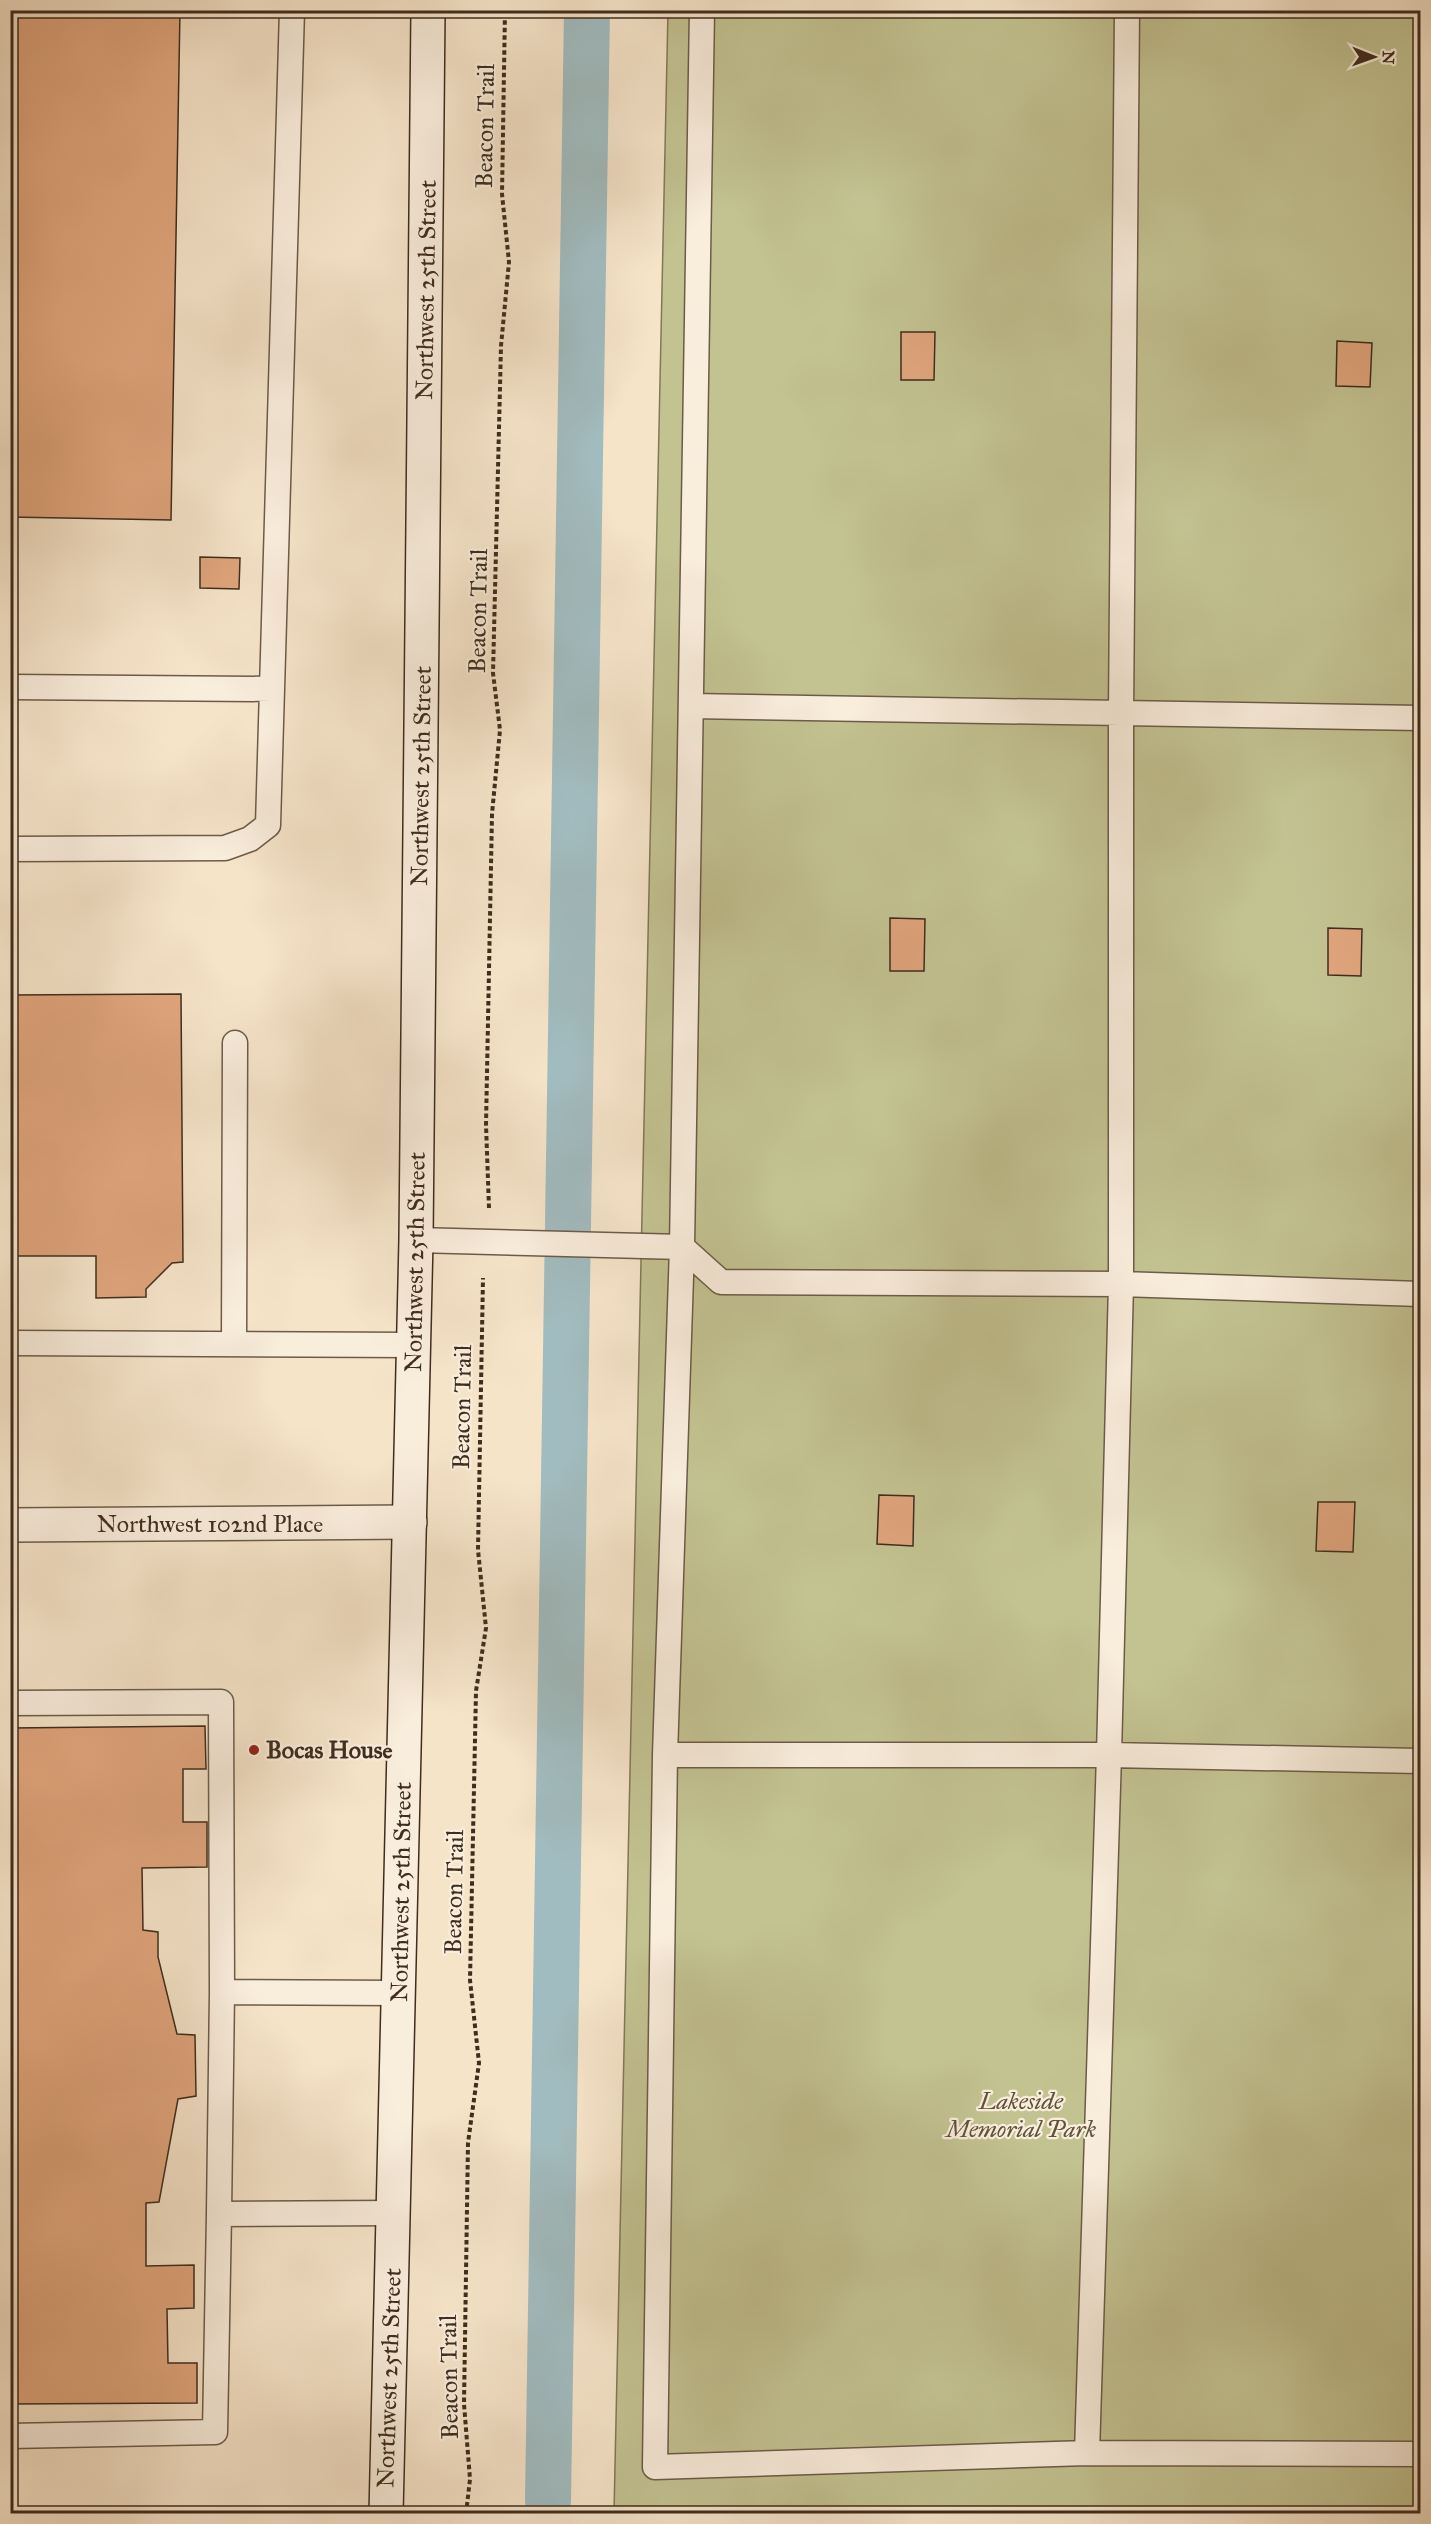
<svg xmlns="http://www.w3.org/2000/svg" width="1431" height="2524" font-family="'IM FELL Great Primer',serif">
	<rect width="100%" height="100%" fill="#f6e4c9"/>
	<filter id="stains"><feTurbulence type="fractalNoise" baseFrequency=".00333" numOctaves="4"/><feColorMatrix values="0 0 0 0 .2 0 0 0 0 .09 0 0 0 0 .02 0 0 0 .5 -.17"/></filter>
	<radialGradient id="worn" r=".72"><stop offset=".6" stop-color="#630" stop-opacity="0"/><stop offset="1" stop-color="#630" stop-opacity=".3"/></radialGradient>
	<path fill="#c3c291" stroke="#817858" stroke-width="1.5" d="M668,11H1420V2513H614Z"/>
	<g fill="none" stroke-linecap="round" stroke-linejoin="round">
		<path stroke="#a1bcc0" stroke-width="46" d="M548,2501L587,10"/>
	</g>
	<path fill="#e0a57d" stroke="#3f2d1e" stroke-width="1.5" d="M10,10H180L171,520L10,517Z
		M901,332H935L934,380H901Z
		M1337,341L1372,343L1370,387L1336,386Z
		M200,557L240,558L239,589L200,588Z
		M890,918L925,919L924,971H890Z
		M1328,928L1362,929L1361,976L1328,975Z
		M181,994L183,1262L172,1263L146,1289V1297L96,1298V1256H10V995Z
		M879,1495L914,1496L913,1546L877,1544Z
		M1318,1502H1355L1353,1552L1316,1551Z
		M205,1726L206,1769H183V1822H207V1867L142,1868L143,1930L158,1932V1957L177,2034L195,2035L196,2096L178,2099L159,2202L146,2203V2266L194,2265V2308L167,2309L168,2363H197V2403L10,2404V1728Z"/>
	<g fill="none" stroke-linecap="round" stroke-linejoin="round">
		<defs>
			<path id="lane" d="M702,10L682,1247L665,1755L655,2467L1087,2453L1420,2454
				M10,687L272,689L292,10
				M691,706L1420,718
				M10,849L225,848L250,839L268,825L272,689
				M416,1240L682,1247L721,1282L1121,1284L1420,1294
				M10,1343L414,1345
				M234,1344L235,1043
				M10,1703L221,1702L222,1992
				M665,1755H1109L1420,1761
				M219,2214L222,1992L399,1993
				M10,2436L215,2432L219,2214L394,2213
				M1087,2453L1109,1755L1121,1284V713L1127,10"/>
			<path id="street" d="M10,1525L410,1522"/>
			<path id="secondary" d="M386,2514L416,1240L428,10"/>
		</defs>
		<use href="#lane" stroke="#6d5b49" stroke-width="27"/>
		<use href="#street" stroke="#6d5b49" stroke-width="36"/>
		<use href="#secondary" stroke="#3f2d1e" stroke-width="36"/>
		<path stroke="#3f2d1e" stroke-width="4" stroke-dasharray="4.5 3" stroke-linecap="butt" d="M489,1208L486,1125L492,814L500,730L493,673L501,346L509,262L502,194L505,10
			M466,2514L470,2479L464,2404L468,2143L479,2063L470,1980L476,1691L486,1628L478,1550L483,1278"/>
		<use href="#lane" stroke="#f9eddc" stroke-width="24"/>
		<use href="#street" stroke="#f9eddc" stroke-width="33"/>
		<use href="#secondary" stroke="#f9eddc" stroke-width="33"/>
	</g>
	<circle fill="#8f2418" stroke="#f9eddc" stroke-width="2" cx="254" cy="1750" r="6"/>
	<g text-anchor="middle" stroke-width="4.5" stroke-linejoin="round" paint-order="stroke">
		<g font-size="24" fill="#3f2d1e" stroke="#f9eddc">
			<text transform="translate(485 126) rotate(-89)" y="8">Beacon Trail</text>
			<text transform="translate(426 290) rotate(-89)" y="8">Northwest 25th Street</text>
			<text transform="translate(478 611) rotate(-89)" y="8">Beacon Trail</text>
			<text transform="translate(421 776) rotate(-89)" y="8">Northwest 25th Street</text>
			<text transform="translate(415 1262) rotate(-89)" y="8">Northwest 25th Street</text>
			<text transform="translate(462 1407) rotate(-89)" y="8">Beacon Trail</text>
			<text x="210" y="1532">Northwest 102nd Place</text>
			<text transform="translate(401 1892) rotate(-89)" y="8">Northwest 25th Street</text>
			<text transform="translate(454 1892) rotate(-89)" y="8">Beacon Trail</text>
			<text transform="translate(449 2377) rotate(-91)" y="8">Beacon Trail</text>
			<text transform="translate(389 2378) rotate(-88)" y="8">Northwest 25th Street</text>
		</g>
		<g font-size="24" font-weight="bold" fill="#3f2d1e" stroke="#f9eddc" text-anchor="start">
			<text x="266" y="1758">Bocas House</text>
		</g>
		<g font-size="24" font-style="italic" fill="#60523b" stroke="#f9eddc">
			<text x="1021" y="2109">Lakeside<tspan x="1021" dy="28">Memorial Park</tspan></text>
		</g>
	</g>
	<rect width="1431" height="2524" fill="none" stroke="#f6e4c9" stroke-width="36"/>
	<rect x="12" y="12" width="1407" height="2500" fill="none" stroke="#3f2d1e" stroke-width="3"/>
	<rect x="18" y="18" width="1395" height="2488" fill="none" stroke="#3f2d1e" stroke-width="1.5"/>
	<g transform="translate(1374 57) rotate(91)" stroke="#f9eddc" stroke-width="4.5" paint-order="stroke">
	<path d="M0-4.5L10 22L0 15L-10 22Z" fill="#3f2d1e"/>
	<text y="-9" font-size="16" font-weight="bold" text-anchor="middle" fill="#3f2d1e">N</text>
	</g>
	<rect width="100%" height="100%" filter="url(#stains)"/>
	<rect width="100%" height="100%" fill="url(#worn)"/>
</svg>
